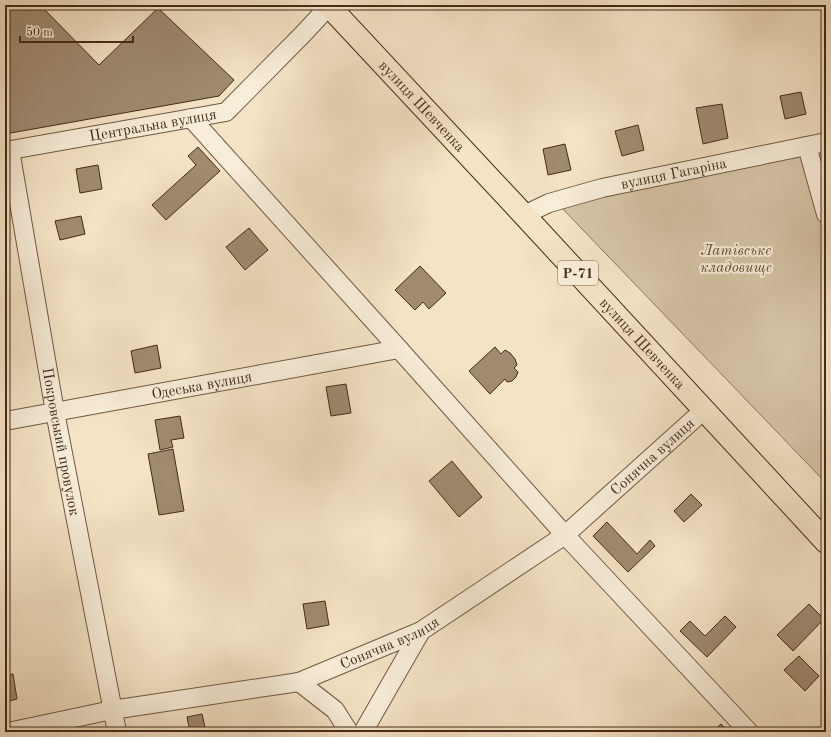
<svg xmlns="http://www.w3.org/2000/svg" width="831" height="737" font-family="'Old Standard TT',serif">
	<rect width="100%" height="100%" fill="#f4e3c5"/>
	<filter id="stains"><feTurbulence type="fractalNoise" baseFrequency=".005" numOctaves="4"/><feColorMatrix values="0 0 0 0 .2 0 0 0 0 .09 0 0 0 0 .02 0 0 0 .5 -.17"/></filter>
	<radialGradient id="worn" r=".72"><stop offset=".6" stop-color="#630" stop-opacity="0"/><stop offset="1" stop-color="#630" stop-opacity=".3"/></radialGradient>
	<path fill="#d6c4a7" stroke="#8d785f" d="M826,148V483L559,205Z"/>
	<path fill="#a08b71" stroke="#442b17" d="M14,5H40L99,65L158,8L234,80L219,96L5,134V14Z
		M801,92L806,114L785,119L780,96Z
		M722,104L728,138L703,144L696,108Z
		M638,125L644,150L622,156L615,131Z
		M565,144L571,170L548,175L543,149Z
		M198,147L220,171L166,220L152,205L196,165L188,156Z
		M98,165L102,189L80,193L76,169Z
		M81,216L85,234L60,240L55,221Z
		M249,228L268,250L245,270L226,247Z
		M420,266L446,293L429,309L423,302L415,310L395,290Z
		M157,345L161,368L135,373L131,351Z
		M495,347L501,354L505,350L510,353L515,359L517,365L514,368L518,372L516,377L512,381L507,382L505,379L490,394L469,371Z
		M346,384L351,413L331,416L326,387Z
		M180,416L184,438L171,440L173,447L160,450L155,420Z
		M173,449L184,511L159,515L148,454Z
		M452,461L482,497L459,517L429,481Z
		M691,494L702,505L684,522L674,511Z
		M607,522L637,554L650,540L655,546L628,572L593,536Z
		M325,601L329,625L307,629L303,604Z
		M809,604L824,619L793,651L777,635Z
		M725,616L736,627L707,657L680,631L690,621L705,636Z
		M799,656L819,676L805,691L784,670Z
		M13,674L17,699L5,702V675Z
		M202,714L206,732H190L187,717Z
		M721,724L729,732H712Z"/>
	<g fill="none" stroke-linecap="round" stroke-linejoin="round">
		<defs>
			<g id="minor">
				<path d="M191,118L399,349L565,535L749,732"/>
				<path d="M807,146L826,214"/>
				<path id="s1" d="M10,150L55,412L117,732"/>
				<path id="s2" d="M5,151L226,112L304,33L329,6"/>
				<path id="s3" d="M524,215L549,203L602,188L826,142"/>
				<path id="s4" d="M5,421L399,349"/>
				<path d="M299,682L335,710L349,732"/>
				<path id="s5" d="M8,732L112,710L299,682L421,631L565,535L704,410"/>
				<path d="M363,732L421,631"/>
			</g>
			<g id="major">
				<path id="s6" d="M328,5L524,215L826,542"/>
			</g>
		</defs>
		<use href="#minor" stroke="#705942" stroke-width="20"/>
		<use href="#major" stroke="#442b17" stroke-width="24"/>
		<use href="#minor" stroke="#f8edd9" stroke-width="18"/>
		<use href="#major" stroke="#f4e3c5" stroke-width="22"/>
	</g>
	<g text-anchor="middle" stroke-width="4" stroke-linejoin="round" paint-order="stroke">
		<rect fill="#f8edd9" stroke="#7a6551" stroke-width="1" x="558" y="261" width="40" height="24" rx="3"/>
		<g font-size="14" font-weight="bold" fill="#442b17">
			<text x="578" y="278">Р-71</text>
		</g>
		<g font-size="15" fill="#442b17" stroke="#f8edd9">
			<text dy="5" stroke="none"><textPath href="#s6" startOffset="138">вулиця Шевченка</textPath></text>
			<text dy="5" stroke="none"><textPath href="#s2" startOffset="150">Центральна вулиця</textPath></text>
			<text dy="5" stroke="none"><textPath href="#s3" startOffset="156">вулиця Гагаріна</textPath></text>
			<text dy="5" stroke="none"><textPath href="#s6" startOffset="462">вулиця Шевченка</textPath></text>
			<text dy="5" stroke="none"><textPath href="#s4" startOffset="200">Одеська вулиця</textPath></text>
			<text dy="5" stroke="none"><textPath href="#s1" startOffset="296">Покровський провулок</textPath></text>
			<text dy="5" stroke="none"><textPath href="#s5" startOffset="718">Сонячна вулиця</textPath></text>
			<text dy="5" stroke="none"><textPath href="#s5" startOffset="394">Сонячна вулиця</textPath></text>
		</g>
		<g font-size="15" font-style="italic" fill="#614a34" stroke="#f8edd9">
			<text x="736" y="255">Латівське<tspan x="736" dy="17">кладовище</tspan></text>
		</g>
	</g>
	<rect width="831" height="737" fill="none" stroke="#f4e3c5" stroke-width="20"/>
	<rect x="6" y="6" width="819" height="725" fill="none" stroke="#442b17" stroke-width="2"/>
	<rect x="10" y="10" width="811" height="717" fill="none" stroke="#442b17"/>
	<path d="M20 36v6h113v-6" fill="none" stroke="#442b17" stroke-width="2"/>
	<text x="26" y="36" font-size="12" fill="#442b17" stroke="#f8edd9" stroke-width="3" paint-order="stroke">50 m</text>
	<rect width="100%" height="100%" filter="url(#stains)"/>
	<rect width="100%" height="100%" fill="url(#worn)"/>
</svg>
